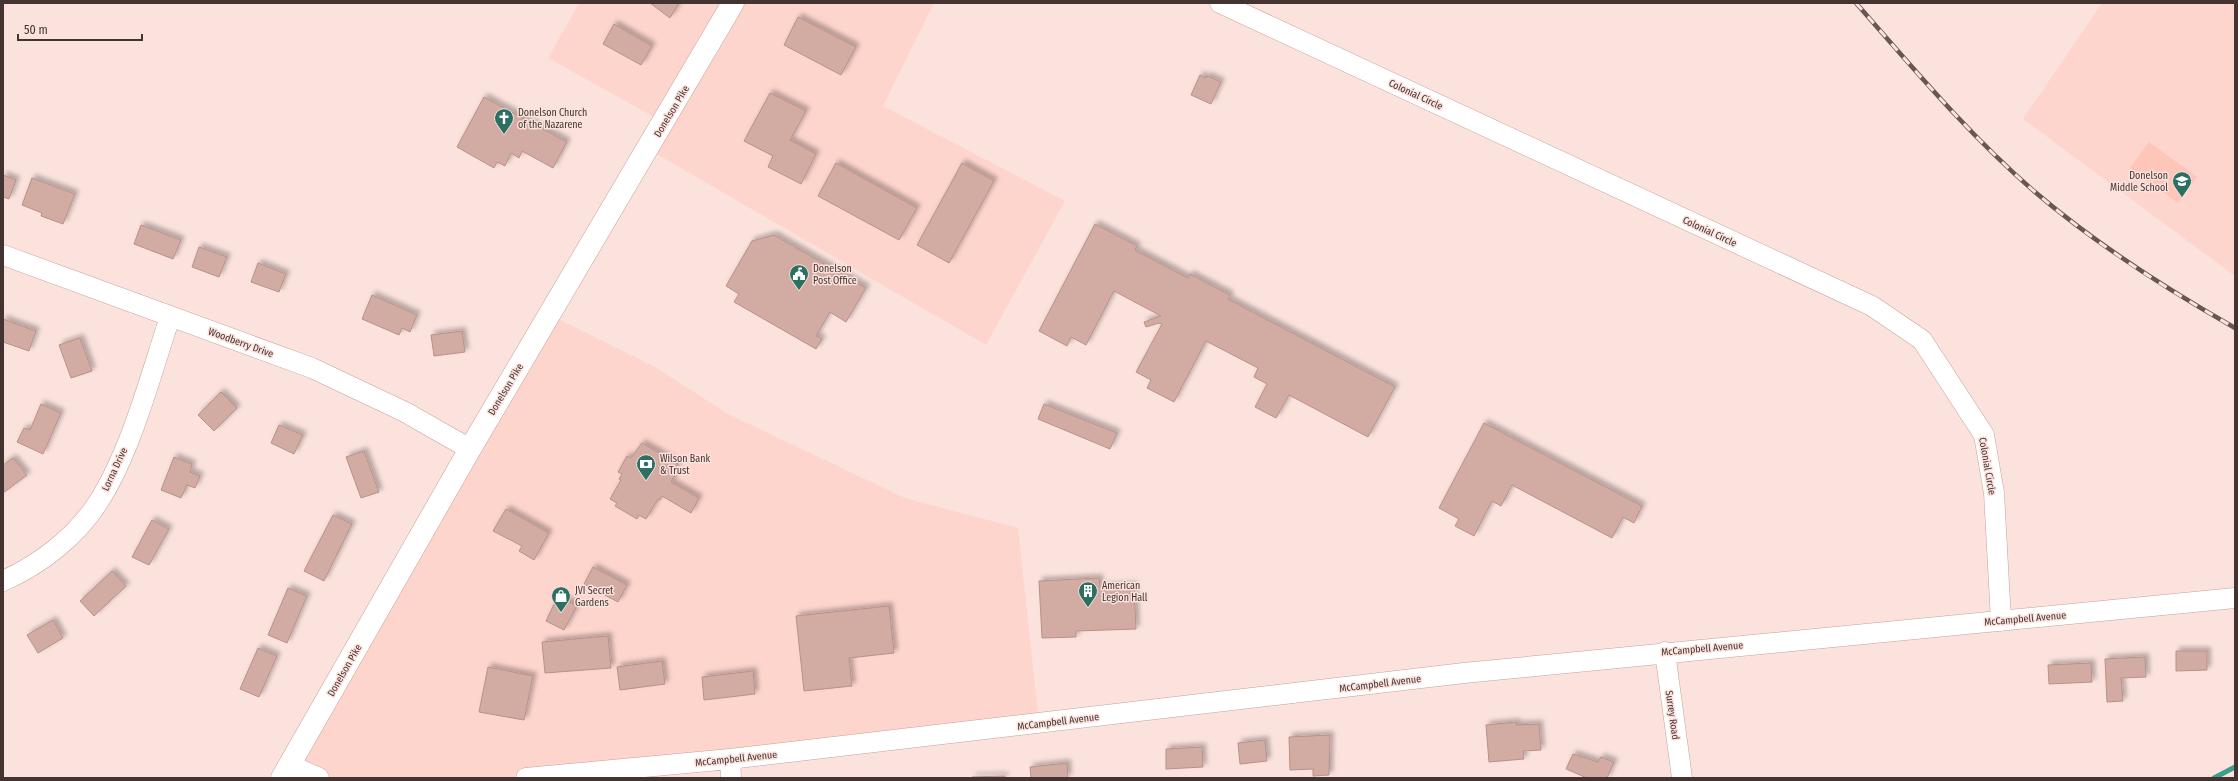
<svg xmlns="http://www.w3.org/2000/svg" width="2238" height="781" font-family="'Fira Sans Condensed',sans-serif">
	<defs>
		<filter id="shadow"><feDropShadow dx="3.5" dy="-3.5" stdDeviation="2" flood-color="#0004"/></filter>
	</defs>
	<rect width="100%" height="100%" fill="#fbe2dd"/>
	<path fill="#fdd5cd" d="M579,3H934L883,106L1065,201L986,345L648,149L663,122L548,58Z
		M2102,3H2235V276L2023,119Z
		M550,315L655,367L728,414L905,498L1018,528L1039,723L526,778H282Z"/>
	<path fill="#fec5b9" d="M2149,142L2197,177L2178,203L2130,168Z"/>
	<g fill="none" stroke-linecap="round" stroke-linejoin="round">
		<path stroke="#3c9f8c" stroke-width="5" d="M2214,778L2235,767"/>
	</g>
	<path fill="#d2aba3" stroke="#b7918a" filter="url(#shadow)" d="M650,3H679L670,18Z
		M798,17L856,47L841,75L784,45Z
		M614,24L652,46L641,65L603,44Z
		M1200,75L1206,78L1208,76L1221,82L1211,104L1191,95Z
		M770,93L806,111L790,140L816,154L801,184L768,167L773,156L744,141Z
		M484,97L567,142L553,168L522,151L519,158L511,153L505,166L497,162L494,168L457,147Z
		M836,163L917,208L899,240L818,196Z
		M962,163L994,181L949,263L917,245Z
		M3,175L16,180L9,199L3,197Z
		M32,178L75,194L63,224L41,216L42,213L22,205Z
		M1095,224L1137,246L1135,250L1188,278L1190,274L1230,295L1228,299L1395,387L1368,437L1289,395L1276,418L1255,407L1267,384L1254,377L1258,368L1206,341L1174,402L1147,388L1151,380L1136,372L1162,324L1159,323L1146,327L1144,322L1161,316L1114,291L1086,345L1071,337L1067,346L1039,331Z
		M141,225L181,240L173,259L134,244Z
		M774,235L866,288L846,322L830,312L816,336L822,339L816,349L734,302L739,294L726,286L752,241Z
		M199,247L227,257L219,277L192,267Z
		M258,263L286,274L279,292L251,282Z
		M372,295L417,315L410,332L402,328L399,335L362,319Z
		M3,319L36,331L29,351L3,342Z
		M462,331L465,352L434,356L431,335Z
		M80,338L92,371L71,378L59,345Z
		M221,392L237,408L214,431L198,415Z
		M41,404L61,413L43,454L17,442L24,428L30,430Z
		M1044,404L1117,433L1110,449L1038,419Z
		M1484,423L1642,506L1634,523L1623,517L1612,538L1512,485L1501,506L1492,501L1474,536L1455,526L1459,519L1439,508Z
		M279,425L303,435L294,454L271,443Z
		M642,443L678,464L672,473L675,475L671,482L699,498L691,513L662,496L660,500L658,499L646,519L639,515L637,519L615,506L617,503L610,499L621,480L619,479L622,474L618,472L627,456L631,458Z
		M364,451L379,492L361,498L346,457Z
		M174,457L192,464L190,472L200,476L195,488L187,485L181,498L161,490Z
		M13,458L27,475L3,493V465Z
		M506,509L549,533L534,560L519,551L522,546L493,531Z
		M333,515L352,524L324,581L304,571Z
		M152,520L169,529L149,565L132,557Z
		M593,567L627,585L618,602L584,584Z
		M112,571L126,586L94,616L80,601Z
		M1099,578L1100,587L1134,585L1136,629L1076,631V637L1042,638L1039,581Z
		M288,588L307,596L287,643L268,635Z
		M558,596L577,606L564,630L546,621Z
		M889,606L894,653L849,658L852,686L804,691L796,616Z
		M53,620L63,638L38,653L27,635Z
		M608,636L611,668L545,673L542,642Z
		M258,648L277,656L259,697L240,689Z
		M2176,651H2207V670L2176,671Z
		M2145,657L2146,677L2121,678L2123,701L2107,702L2105,659Z
		M662,661L665,684L620,690L617,667Z
		M2091,663L2092,682L2049,684L2048,665Z
		M488,667L533,676L524,720L479,712Z
		M753,671L755,694L704,700L702,677Z
		M1517,722L1516,725L1539,724L1541,750L1523,751L1524,759L1489,762L1486,725Z
		M1330,735L1329,775L1313,776V769L1290,770L1289,737Z
		M1265,740L1267,761L1240,764L1238,743Z
		M1202,747L1203,767L1166,769V749Z
		M1573,754L1598,762L1601,757L1614,762L1607,778H1587L1566,769Z
		M1067,763L1068,778H1031L1030,767Z
		M1005,776V778H972V777Z"/>
	<g fill="none" stroke-linecap="round" stroke-linejoin="round">
		<defs>
			<path id="minor" d="M1220,3L1872,306L1922,340L1984,435L1994,493L2001,621
				M3,255L312,368L405,412L470,449
				M3,581C41,564 77,536 99,501C131,451 151,374 170,317
				M1665,652L1682,778
				M730,759L731,778
				M290,765L319,778
				M526,778L730,759L1464,673L2235,598"/>
			<path id="major" d="M282,778L470,449L733,3"/>
		</defs>
		<use href="#minor" stroke="#c8a199" stroke-width="21"/>
		<use href="#major" stroke="#c8a199" stroke-width="23"/>
		<use href="#minor" stroke="#fff" stroke-width="20"/>
		<use href="#major" stroke="#fff" stroke-width="22"/>
		<defs>
			<path id="rail" d="M1856,3C1913,68 1969,135 2035,192C2097,245 2165,288 2235,328"/>
		</defs>
		<use href="#rail" stroke="#675652" stroke-width="4.5"/>
		<use href="#rail" stroke="#fbe2dd" stroke-width="3" stroke-dasharray="9" stroke-linecap="butt"/>
	</g>
	<defs>
		<symbol id="church-pin" viewBox="-11 -11 22 30"><path d="M0 17L-7.5 6A9.5 9.5 0 1 1 7.5 6Z" fill="#2c7063" stroke="#fbe2dd"/><path d="M-1.2-6h2.4v3.5h3.3v2.4h-3.3V6h-2.4V-.1h-3.3v-2.4h3.3Z" fill="#fff"/></symbol>
		<symbol id="school-pin" viewBox="-11 -11 22 30"><path d="M0 17L-7.5 6A9.5 9.5 0 1 1 7.5 6Z" fill="#2c7063" stroke="#fbe2dd"/><path d="M0-5L7-2L0 1L-7-2ZM-4 1L0 2.5L4 1V4Q0 6-4 4Z" fill="#fff"/></symbol>
		<symbol id="civic-pin" viewBox="-11 -11 22 30"><path d="M0 17L-7.5 6A9.5 9.5 0 1 1 7.5 6Z" fill="#2c7063" stroke="#fbe2dd"/><path d="M-.6-6.5H3V-4.5H.6V-3L4-1V1h2V6H-6V1h2V-1L-.6-3ZM-1.2 2.5V6h2.4V2.5Z" fill="#fff"/></symbol>
		<symbol id="bank-pin" viewBox="-11 -11 22 30"><path d="M0 17L-7.5 6A9.5 9.5 0 1 1 7.5 6Z" fill="#2c7063" stroke="#fbe2dd"/><path d="M-6-4H6V4H-6ZM0-2.3a2.3 2.3 0 1 0 0 4.6a2.3 2.3 0 1 0 0-4.6Z" fill="#fff"/></symbol>
		<symbol id="building-pin" viewBox="-11 -11 22 30"><path d="M0 17L-7.5 6A9.5 9.5 0 1 1 7.5 6Z" fill="#2c7063" stroke="#fbe2dd"/><path d="M-4-6H4V6H1V3H-1V6H-4ZM-2.5-4.3h1.7v1.8h-1.7ZM.8-4.3h1.7v1.8H.8ZM-2.5-1h1.7V.8h-1.7ZM.8-1h1.7V.8H.8Z" fill="#fff"/></symbol>
		<symbol id="shop-pin" viewBox="-11 -11 22 30"><path d="M0 17L-7.5 6A9.5 9.5 0 1 1 7.5 6Z" fill="#2c7063" stroke="#fbe2dd"/><path d="M-5-2.5h2.3a2.7 3.5 0 0 1 5.4 0H5L5.5 6h-11ZM-1.5-2.5h3a1.5 2.3 0 0 0-3 0Z" fill="#fff"/></symbol>
	</defs>
	<g fill-rule="evenodd">
		<use href="#church-pin" x="493" y="107" width="22" height="30"/>
		<use href="#school-pin" x="2171" y="170" width="22" height="30"/>
		<use href="#civic-pin" x="788" y="263" width="22" height="30"/>
		<use href="#bank-pin" x="635" y="453" width="22" height="30"/>
		<use href="#building-pin" x="1077" y="580" width="22" height="30"/>
		<use href="#shop-pin" x="550" y="585" width="22" height="30"/>
	</g>
	<g text-anchor="middle" stroke-width="3" stroke-linejoin="round" paint-order="stroke">
		<g font-size="10" fill="#443431" stroke="#fbe2dd">
			<text transform="translate(1416 94) rotate(25)" y="4">Colonial Circle</text>
			<text transform="translate(671 111) rotate(-59)" y="4">Donelson Pike</text>
			<text transform="translate(1710 231) rotate(25)" y="4">Colonial Circle</text>
			<text transform="translate(241 342) rotate(20)" y="4">Woodberry Drive</text>
			<text transform="translate(505 389) rotate(-59)" y="4">Donelson Pike</text>
			<text transform="translate(1988 466) rotate(80)" y="4">Colonial Circle</text>
			<text transform="translate(114 469) rotate(-65)" y="4">Lorna Drive</text>
			<text transform="translate(2025 618) rotate(-5)" y="4">McCampbell Avenue</text>
			<text transform="translate(1702 648) rotate(-5)" y="4">McCampbell Avenue</text>
			<text transform="translate(344 670) rotate(-60)" y="4">Donelson Pike</text>
			<text transform="translate(1380 683) rotate(-7)" y="4">McCampbell Avenue</text>
			<text transform="translate(1673 715) rotate(82)" y="4">Surrey Road</text>
			<text transform="translate(1058 721) rotate(-7)" y="4">McCampbell Avenue</text>
			<text transform="translate(736 758) rotate(-6)" y="4">McCampbell Avenue</text>
		</g>
		<g font-size="10" fill="#443431" stroke="#fbe2dd" text-anchor="start">
			<text x="518" y="116">Donelson Church<tspan x="518" dy="12">of the Nazarene</tspan></text>
			<text x="2168" y="179" text-anchor="end">Donelson<tspan x="2168" dy="12">Middle School</tspan></text>
			<text x="813" y="272">Donelson<tspan x="813" dy="12">Post Office</tspan></text>
			<text x="660" y="462">Wilson Bank<tspan x="660" dy="12">&amp; Trust</tspan></text>
			<text x="1102" y="589">American<tspan x="1102" dy="12">Legion Hall</tspan></text>
			<text x="575" y="594">JVI Secret<tspan x="575" dy="12">Gardens</tspan></text>
		</g>
	</g>
	<rect width="2238" height="781" fill="none" stroke="#443431" stroke-width="8"/>
	<path d="M18 34v6h124v-6" fill="none" stroke="#443431" stroke-width="2"/>
	<text x="24" y="34" font-size="12" fill="#443431" stroke="#fbe2dd" stroke-width="3" paint-order="stroke">50 m</text>
</svg>
